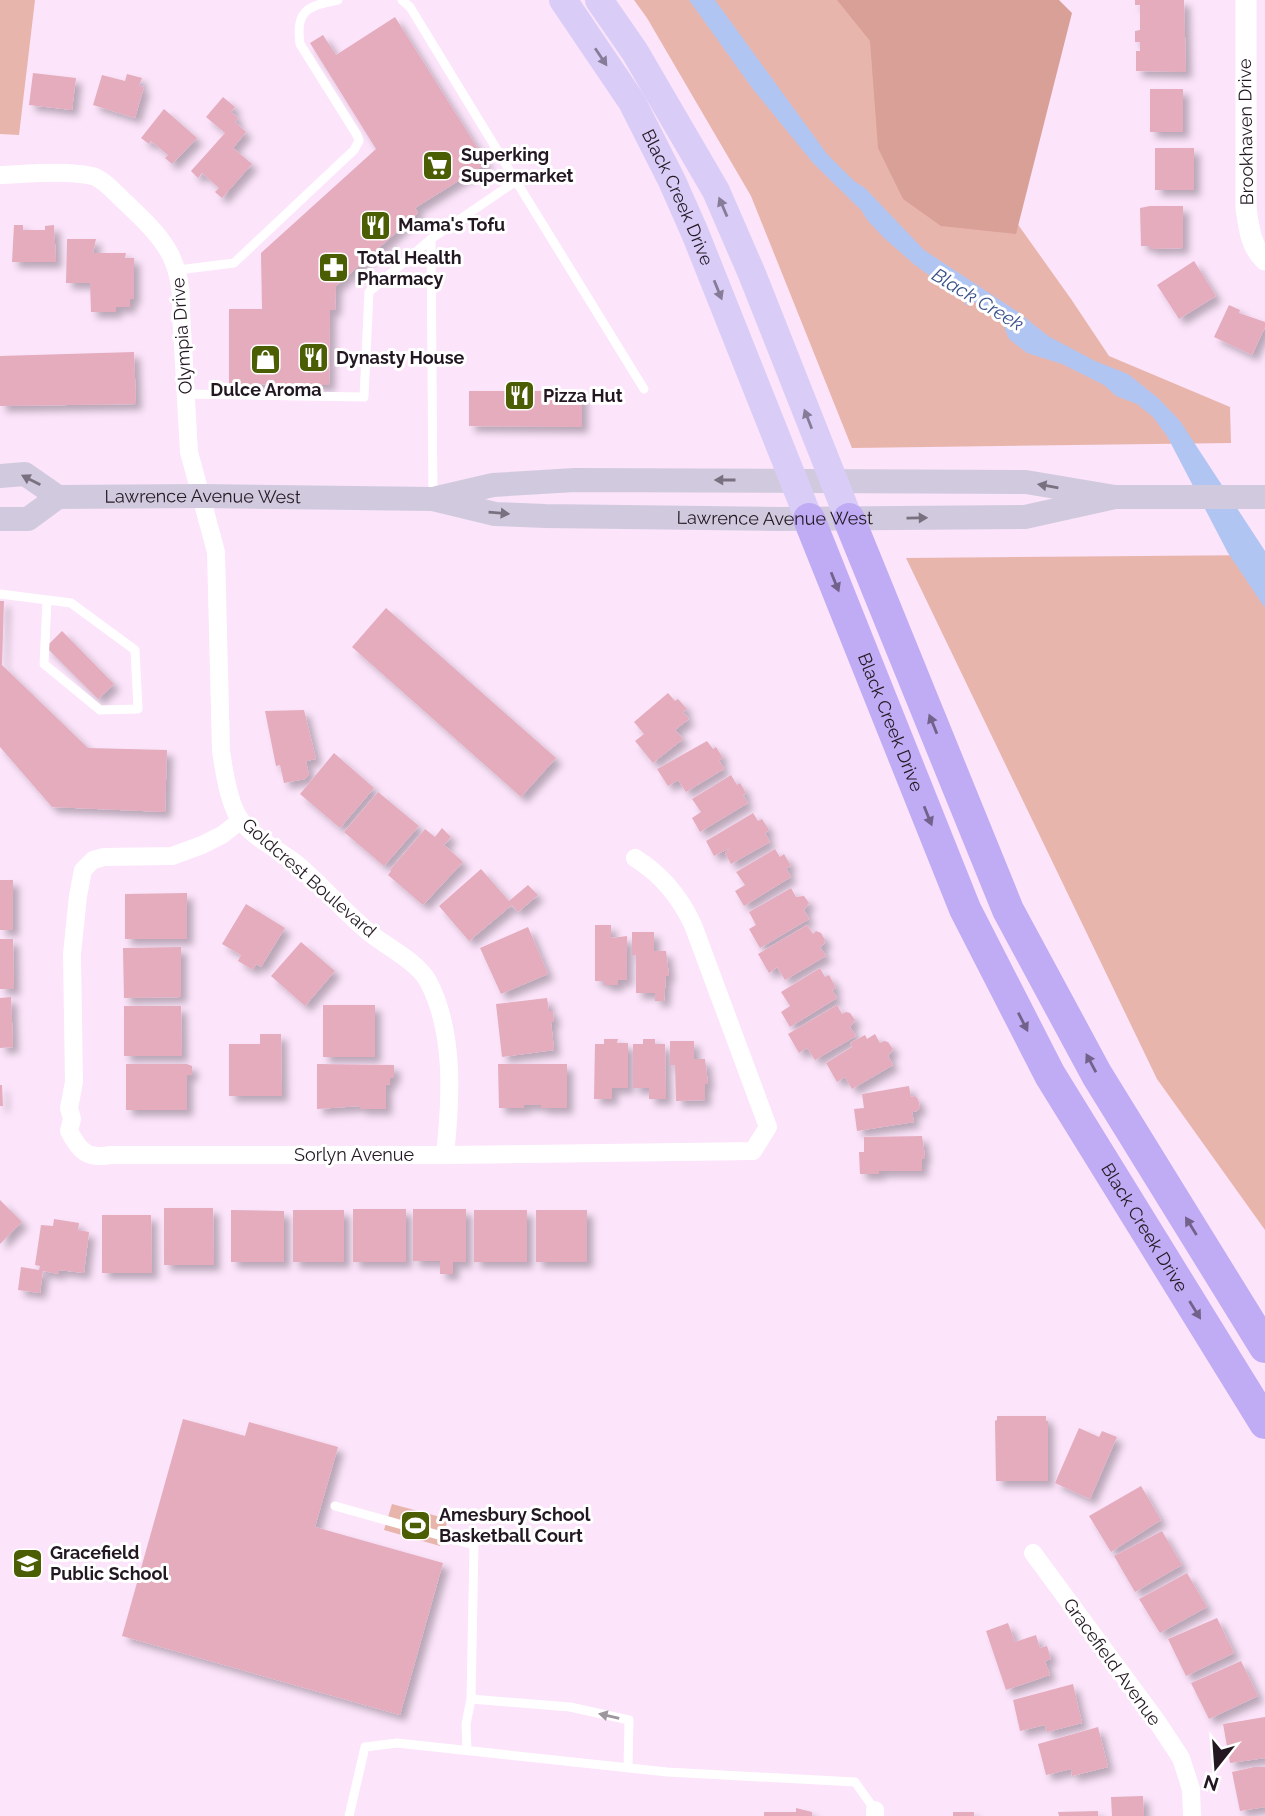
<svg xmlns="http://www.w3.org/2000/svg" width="1265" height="1816" font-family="Raleway,sans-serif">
	<defs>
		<filter id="shadow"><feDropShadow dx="6" dy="6" stdDeviation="3.5" flood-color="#0004"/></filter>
	</defs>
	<rect width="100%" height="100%" fill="#fce4fa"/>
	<path fill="#e8b5ac" d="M0,0H35L19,135L0,134Z
		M634,0H858L1071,299L1109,356L1230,407L1231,443L852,448L751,196L647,18Z
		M1265,555V1230L1157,1079L906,558Z
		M392,1504L448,1519L440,1546L384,1530Z"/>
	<path fill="#d8a097" d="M837,0H1059L1072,13L1016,234L941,226L903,199L878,148L870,41Z"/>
	<path fill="#b1c5f3" d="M689,0H715L827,154L854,181L865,188L924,250L1018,312L1048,336L1095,361L1128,374L1158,398L1180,421L1265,551V608L1228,553L1167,436L1153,417L1137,404L1116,396L1104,385L1062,364L1027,353L1009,339L1003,324L988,310L972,301L969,302V305H966L963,299L951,294L944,286L915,265L884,238L868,221L861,210L813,163L752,88Z"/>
	<path fill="#e4acbd" filter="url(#shadow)" d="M1135,0H1184L1186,72L1136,71V51H1140V42H1135V31L1140,30V5H1135Z
		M395,17L487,163L415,208L418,213L336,286L335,310H330L329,385L229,384V309H262L261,253L376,149L310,43L323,35L336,55Z
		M33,73L76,78L72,110L29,105Z
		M127,74L142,78L139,86L144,87L135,118L93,105L102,75L125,81Z
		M1150,89H1183V132H1150Z
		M223,97L235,107L231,112L238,118L235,122L246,132L233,148L252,164L222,198L215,192L219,188L202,173L198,178L191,171L225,133L206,117Z
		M164,109L197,138L172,164L165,158L168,155L151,141L149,144L141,138Z
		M1155,148H1194V190H1155Z
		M1150,206H1183V248L1150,249V246H1141L1140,208Z
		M14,225H23V230H45V226L54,225L56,262H12Z
		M67,239H96L93,253H126L125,258H134V299H130V307H116V312H91L90,283H66Z
		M1194,261L1216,296L1179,319L1157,285Z
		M1229,305L1240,310L1239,313L1265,322V327L1252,355L1214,337Z
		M134,352L136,404L0,406V356Z
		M469,391H582V427L469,426Z
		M0,601H4L2,665L88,748L167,750L165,812L52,807L0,747Z
		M386,608L556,758L521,797L352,647Z
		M62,631L114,684L98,699L46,647Z
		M668,693L675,701L678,699L687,709L683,712L689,719L675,730L683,739L653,763L635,741L644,734L634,722Z
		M304,710L316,759L306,761L309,775L305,779L284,783L280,765L276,766L265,711Z
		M707,741L713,749L716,747L723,758L719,760L724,769L686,792L678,780L668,786L657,769Z
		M334,753L374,788L340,828L300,794Z
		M731,775L737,785L740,783L746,793L743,795L748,803L700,832L692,818L701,812L692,799Z
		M378,792L419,826L384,866L344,832Z
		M753,813L758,821L762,819L769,830L765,833L770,842L731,864L725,853L730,848L714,856L706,841Z
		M442,828L451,837L444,845L463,862L423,905L388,875L391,871L390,870L425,829L435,837Z
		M775,849L780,857L784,854L791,866L786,868L791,877L744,906L735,891L745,885L736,872Z
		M481,869L509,901L528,885L538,895L518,912L512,905L469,941L439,906Z
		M0,880H13V930H0Z
		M791,888L796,897L804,896L809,903L804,910L809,919L760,948L749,929L756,925L749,912Z
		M187,893V939H125V894Z
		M246,904L285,928L261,967L256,964L253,970L238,961L241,955L222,944Z
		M595,925H611V938L627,936V980H618V985H604V981H595Z
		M807,925L813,934L816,931L821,933L825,940L824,944L820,947L826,956L785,980L777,967L769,973L758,954Z
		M528,927L548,974L501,994L480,948Z
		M632,932H654V951H666L669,976H666L664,1001H655V993H636V955H632Z
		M0,939H13L14,989H0Z
		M301,942L335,971L305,1006L271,976Z
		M181,947V997L124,998L123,948Z
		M820,968L825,977L829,975L836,988L832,990L837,998L790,1027L781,1012L790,1006L781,992Z
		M11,997L13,1047L0,1048V998Z
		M547,998L549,1011H553L554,1022H551L554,1050L502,1057L496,1004Z
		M323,1005H375V1057H323Z
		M837,1005L842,1014L846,1012L850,1013L855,1020L850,1027L856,1036L815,1060L807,1048L799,1053L788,1034Z
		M124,1006H181L182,1056H124Z
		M260,1034H281L282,1096H229V1044H260Z
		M875,1034L880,1043L884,1041L888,1042L893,1049L888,1056L893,1065L852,1089L845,1077L837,1082L826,1063L852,1047L850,1043L865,1035L867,1039Z
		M604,1039H618L617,1043H628V1088H612V1099H594L595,1044H604Z
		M643,1039H655V1044H665L666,1099H649V1088H633V1044H643Z
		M670,1041H694V1059H705L708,1084H705V1100L676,1101L675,1065H670Z
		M126,1064H187L192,1066V1075H187V1110H126Z
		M317,1064L394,1065V1078H390V1084L386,1085V1109H360V1106L317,1109Z
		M498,1064H567V1108H541V1105H524V1108H499Z
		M0,1085H2L3,1106H0Z
		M909,1086L911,1097L915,1096L918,1099L920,1108L917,1111L912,1112L914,1122L857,1131L854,1109L864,1108L862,1094Z
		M922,1136L925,1157L922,1159V1171H879V1174H860L859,1152H864V1137Z
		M0,1200L22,1222L0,1244Z
		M164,1208H213L214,1265H164Z
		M353,1209H406V1262H353Z
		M413,1209H466V1262H453V1274H440V1261H413Z
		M231,1210L284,1211V1262H231Z
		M293,1210H344V1262H293Z
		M474,1210H527V1262H474Z
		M536,1210H587V1262H536Z
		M102,1215H151L152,1273H102Z
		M54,1219L79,1223L78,1230L89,1232L84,1273L59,1270V1274L43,1271L40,1293L18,1290L21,1267L39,1270L40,1266L35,1265L41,1225L53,1226Z
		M997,1416H1046V1421H1048V1481H996L995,1421L997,1420Z
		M183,1419L245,1436L249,1422L338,1447L315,1527L443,1563L400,1715L122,1636Z
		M1079,1428L1099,1437L1102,1431L1117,1437L1090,1499L1055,1483Z
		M1141,1486L1161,1520L1111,1552L1089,1516Z
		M1162,1531L1182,1565L1135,1592L1114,1556Z
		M1187,1573L1207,1607L1160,1633L1139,1599Z
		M1217,1618L1234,1653L1186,1676L1168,1639Z
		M1008,1623L1015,1642L1036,1635L1040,1648L1047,1646L1051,1659L1045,1661L1050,1675L1006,1690L986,1631Z
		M1241,1661L1258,1696L1209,1719L1191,1683Z
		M1073,1684L1082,1723L1047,1732L1045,1725L1020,1731L1013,1700Z
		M1265,1717V1758L1230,1763L1223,1724Z
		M1098,1727L1108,1767L1072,1776L1071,1769L1046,1775L1038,1744Z
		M1254,1767H1265V1807L1240,1811L1232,1772Z
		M1143,1796L1144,1816H1112L1111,1797Z
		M796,1808L812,1812V1816H764V1812H796Z
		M1098,1811V1816H1059L1058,1812Z
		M953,1812H974V1816H953Z"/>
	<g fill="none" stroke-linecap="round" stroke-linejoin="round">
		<path stroke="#fff" stroke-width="9" d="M402,0L410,7L516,181
			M431,239L433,498
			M178,270L234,263L354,150L359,141L357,135L300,44C295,10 308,6 338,0
			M186,394L364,397L369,292L431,239L516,181L644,389
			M0,594L71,603L135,650L138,709L100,710L44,664L47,601
			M335,1506L474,1545L471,1699
			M467,1750L466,1724L471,1699L570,1707L629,1720L628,1768
			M349,1816L365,1747L397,1743L667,1772L855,1782L875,1810"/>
		<path stroke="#fff" stroke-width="18" d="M0,175C26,174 67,170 92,176C104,179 115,193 125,202C162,237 183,258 181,311L189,452L216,552L221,751C224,770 229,807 242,822C257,840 279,850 297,864C323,886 344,912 371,934C389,948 416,961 428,981C455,1032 451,1100 445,1155
			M240,821L222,835L202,845L172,856L104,857L93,860L83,870L78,896L72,954L74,1082L69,1108L72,1119L69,1131C80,1152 87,1159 111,1155H445L753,1151L768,1127L693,925C680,897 661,874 635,858
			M1033,1553L1156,1720L1181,1758L1191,1789L1192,1816
			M875,1810V1816"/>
		<path stroke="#fff" stroke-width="21" d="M1246,0V208C1249,227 1250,246 1265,260"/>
		<g stroke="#d1cade" stroke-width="24">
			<path id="s1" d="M0,476L25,474L58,497L202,496L433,499L495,514L545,516L778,519L1025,517L1115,497"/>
			<path d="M437,498L493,485L575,480L1026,482L1115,497H1265"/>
			<path d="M0,519H28L58,497"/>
		</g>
		<g stroke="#d9cdf8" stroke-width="28">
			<path id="s2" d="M563,0L632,102L672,181L695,233L809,519"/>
			<path d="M599,0L635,52L716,191L752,274L849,519"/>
		</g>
		<g stroke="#c0acf4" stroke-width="32">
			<path id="s3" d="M809,519L965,909L1050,1075L1265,1423"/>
			<path d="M849,519L1008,910L1097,1075L1265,1347"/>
		</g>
	</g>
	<defs><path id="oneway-solid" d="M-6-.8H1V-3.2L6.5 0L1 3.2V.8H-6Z" transform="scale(1.75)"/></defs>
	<g fill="#877c98">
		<use href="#oneway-solid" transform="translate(601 57) rotate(56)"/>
		<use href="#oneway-solid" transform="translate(723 207) rotate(-113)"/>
		<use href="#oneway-solid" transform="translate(718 290) rotate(68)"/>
		<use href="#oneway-solid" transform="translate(808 419) rotate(-111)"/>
	</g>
	<g fill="#7a7180">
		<use href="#oneway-solid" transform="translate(31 480) rotate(-153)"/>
		<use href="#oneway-solid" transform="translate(725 480) rotate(180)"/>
		<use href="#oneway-solid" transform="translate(1048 486) rotate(-170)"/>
		<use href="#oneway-solid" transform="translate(499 513) rotate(5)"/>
		<use href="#oneway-solid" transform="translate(917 518) rotate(-1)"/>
	</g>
	<g fill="#72628b">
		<use href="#oneway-solid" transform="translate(835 582) rotate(68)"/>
		<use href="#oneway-solid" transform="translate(933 724) rotate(-112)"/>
		<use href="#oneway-solid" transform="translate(928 816) rotate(68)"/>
		<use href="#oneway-solid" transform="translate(1023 1022) rotate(63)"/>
		<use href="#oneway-solid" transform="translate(1091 1063) rotate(-118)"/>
		<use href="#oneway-solid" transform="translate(1191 1226) rotate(-122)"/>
		<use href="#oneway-solid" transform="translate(1195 1310) rotate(58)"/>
	</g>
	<use fill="#9c979c" href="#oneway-solid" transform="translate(609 1716) rotate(-167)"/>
	<defs>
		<symbol id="supermarket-square" viewBox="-11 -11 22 22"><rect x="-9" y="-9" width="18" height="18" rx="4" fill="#4c5e03" stroke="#fff"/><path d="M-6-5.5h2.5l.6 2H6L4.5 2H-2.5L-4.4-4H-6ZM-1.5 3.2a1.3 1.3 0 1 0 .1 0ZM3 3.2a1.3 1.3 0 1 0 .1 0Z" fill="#fff"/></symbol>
		<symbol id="restaurant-square" viewBox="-11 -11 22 22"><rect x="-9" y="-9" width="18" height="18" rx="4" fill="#4c5e03" stroke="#fff"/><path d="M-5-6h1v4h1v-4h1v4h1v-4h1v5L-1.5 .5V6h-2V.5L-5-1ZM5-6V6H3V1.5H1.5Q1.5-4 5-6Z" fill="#fff"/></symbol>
		<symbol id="pharmacy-square" viewBox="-11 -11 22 22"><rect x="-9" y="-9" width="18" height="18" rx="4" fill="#4c5e03" stroke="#fff"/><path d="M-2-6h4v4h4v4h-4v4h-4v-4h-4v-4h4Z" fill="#fff"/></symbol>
		<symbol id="shop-square" viewBox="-11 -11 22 22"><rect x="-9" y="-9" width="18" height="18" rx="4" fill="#4c5e03" stroke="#fff"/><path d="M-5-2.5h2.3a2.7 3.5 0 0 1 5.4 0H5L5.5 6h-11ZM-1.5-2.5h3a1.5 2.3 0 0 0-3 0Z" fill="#fff"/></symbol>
		<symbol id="stadium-square" viewBox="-11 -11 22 22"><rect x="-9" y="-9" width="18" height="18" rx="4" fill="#4c5e03" stroke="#fff"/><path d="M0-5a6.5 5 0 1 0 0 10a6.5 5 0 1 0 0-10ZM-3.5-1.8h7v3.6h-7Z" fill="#fff"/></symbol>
		<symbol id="school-square" viewBox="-11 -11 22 22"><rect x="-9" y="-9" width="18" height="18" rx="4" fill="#4c5e03" stroke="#fff"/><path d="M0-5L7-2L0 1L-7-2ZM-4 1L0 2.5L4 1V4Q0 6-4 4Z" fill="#fff"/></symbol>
	</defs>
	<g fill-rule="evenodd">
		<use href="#supermarket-square" x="420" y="148" width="35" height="35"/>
		<use href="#restaurant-square" x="358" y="208" width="35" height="35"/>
		<use href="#pharmacy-square" x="316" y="250" width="35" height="35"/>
		<use href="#restaurant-square" x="296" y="340" width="35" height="35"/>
		<use href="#shop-square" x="248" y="342" width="35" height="35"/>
		<use href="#restaurant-square" x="502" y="378" width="35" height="35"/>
		<use href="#stadium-square" x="398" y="1508" width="35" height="35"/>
		<use href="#school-square" x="10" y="1546" width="35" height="35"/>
	</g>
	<g text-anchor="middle" stroke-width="6" stroke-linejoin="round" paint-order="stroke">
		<g font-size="18" fill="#231822" stroke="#fff">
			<text transform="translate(1246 132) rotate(-91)" y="6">Brookhaven Drive</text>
			<text dy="6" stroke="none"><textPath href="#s2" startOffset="229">Black Creek Drive</textPath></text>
			<text transform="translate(182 336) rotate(-94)" y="6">Olympia Drive</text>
			<text dy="6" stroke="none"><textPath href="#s1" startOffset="210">Lawrence Avenue West</textPath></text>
			<text dy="6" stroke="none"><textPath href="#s1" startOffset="784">Lawrence Avenue West</textPath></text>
			<text dy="6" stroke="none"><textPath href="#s3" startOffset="219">Black Creek Drive</textPath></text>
			<text transform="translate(309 878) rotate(41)" y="6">Goldcrest Boulevard</text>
			<text x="354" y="1161">Sorlyn Avenue</text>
			<text dy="6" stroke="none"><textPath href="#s3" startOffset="786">Black Creek Drive</textPath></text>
			<text transform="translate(1112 1662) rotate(54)" y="6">Gracefield Avenue</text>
		</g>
		<g font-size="18" font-weight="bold" fill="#231822" stroke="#fff" text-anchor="start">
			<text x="461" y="161">Superking<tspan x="461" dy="21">Supermarket</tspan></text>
			<text x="398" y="231">Mama's Tofu</text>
			<text x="357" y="264">Total Health<tspan x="357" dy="21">Pharmacy</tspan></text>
			<text x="336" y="364">Dynasty House</text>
			<text x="266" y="396" text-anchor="middle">Dulce Aroma</text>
			<text x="543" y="402">Pizza Hut</text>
			<text x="439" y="1521">Amesbury School<tspan x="439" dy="21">Basketball Court</tspan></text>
			<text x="50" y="1559">Gracefield<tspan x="50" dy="21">Public School</tspan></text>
		</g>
		<g font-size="19" font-style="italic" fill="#395089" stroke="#fff">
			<text transform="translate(978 299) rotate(31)" y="7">Black Creek</text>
		</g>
	</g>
	<g transform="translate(1216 1767) rotate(197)" stroke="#ffffff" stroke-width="5" paint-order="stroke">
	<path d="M0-5L12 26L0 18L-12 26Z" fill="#231822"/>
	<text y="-10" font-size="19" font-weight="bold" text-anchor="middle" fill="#231822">N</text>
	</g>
</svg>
